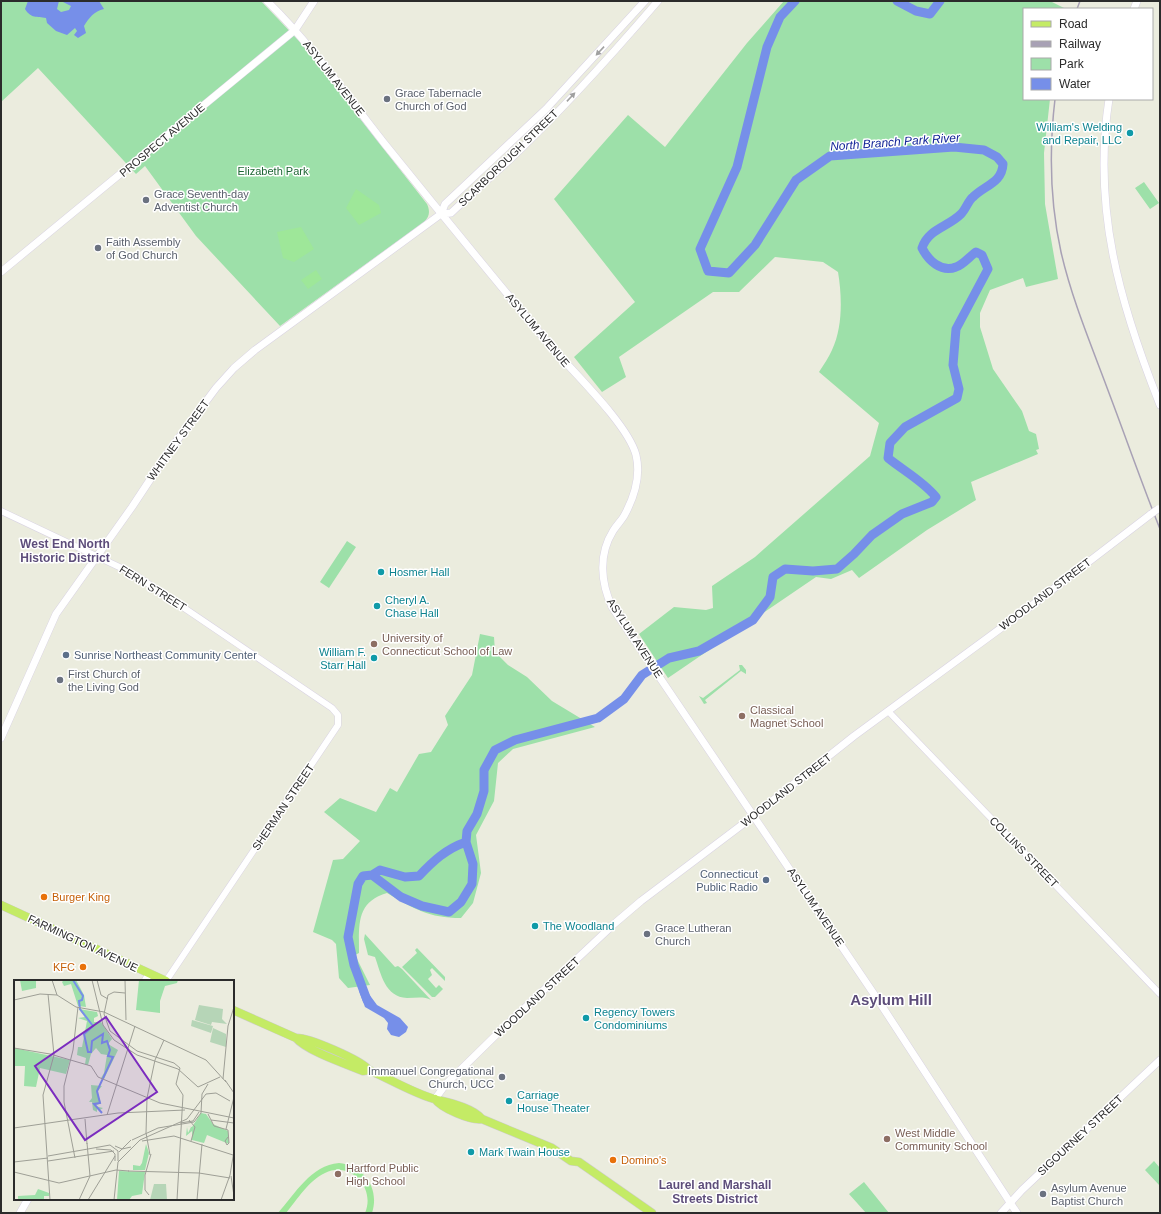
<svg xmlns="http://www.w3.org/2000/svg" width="1161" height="1214" font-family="Helvetica,sans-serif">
	<rect width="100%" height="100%" fill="#ebecde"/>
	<path fill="#9de0a9" d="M1,1H261L299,41L427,204C430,211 430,216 424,222L280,326L196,236L145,166L136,174L38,68L1,102Z
		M784,1H1050L1066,9H1024V99H1050L1044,153L1045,204L1058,279L1026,287L1023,278L990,290L980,313V327L993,369L1022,411L1029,431L1036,434L1039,449L1036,450L1038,454L971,482L976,500L927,530L859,578L852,570L831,579L816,577L668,678L639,634L674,607L706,610L713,608L712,586L755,557L870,456L879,423L819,372C824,364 829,357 832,350C843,327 842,296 838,272L823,262L775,257L739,292H713L619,357L626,377L602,392L574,357L635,302L554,199L628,115L665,147L747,43Z
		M1144,182L1159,203L1150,209L1135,188Z
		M347,541L356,547L329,588L320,582Z
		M480,634L494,637L495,652L508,665L527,677L552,701L595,727L513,749L498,763L494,801L476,835L481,873L473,903L461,918C428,918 415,909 387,893C356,902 359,925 359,953L355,955L370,985L348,988L339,978L336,944L332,940L313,932L333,860L343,859L360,841L324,812L340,798L376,812L390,788L397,792L419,754L431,752L448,725L445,716L472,675Z
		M739,665H742L746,670V674L741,671L705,700L707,703L704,704L699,696L703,698L740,670Z
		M365,934L395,967L398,966L402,969L431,1000C424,996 416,998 407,998C385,997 381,974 375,957L368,955L364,939Z
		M417,948L445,977V981L432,968L430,970L432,975L428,979L436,988L439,985L443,989L435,997H432L402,967L417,953L415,950Z
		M1154,1161L1160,1168V1186L1145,1170Z
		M864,1182L889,1213H866L849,1194Z"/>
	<path fill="#9ee799" d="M356,189L379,205L381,213L359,225L346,208Z
		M301,227L314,249L294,262L283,258L277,232Z
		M316,270L322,279L308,289L301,280Z
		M339,1163C364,1166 380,1188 372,1213H365C376,1188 350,1160 325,1173C309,1180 297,1200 286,1213H278C295,1194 311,1165 339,1163Z"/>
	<path fill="#768fe9" d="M28,1H59L57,9L61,12L69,10L71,6L61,1H99L104,9C94,11 89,18 84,26L86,33L78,38L74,35L77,31L75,28L67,35L56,31L47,23L46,18C37,16 31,19 25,9Z
		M362,990H366L377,1005L400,1018L408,1027L406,1032L399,1037L391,1035L387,1029L388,1023L384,1018L365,1007L359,991Z"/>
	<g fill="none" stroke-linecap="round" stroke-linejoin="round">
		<path stroke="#768fe9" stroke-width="9" d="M897,1L916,11L930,14L940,1
			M372,875L380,870L405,877L419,876C433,861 446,849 466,842
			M367,1000L354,965L348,937L358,884L363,876L372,875L401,897L422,906L449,912L461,902L472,884L473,864L466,842L467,831L477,814L484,791V770L495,750L515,740L598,718L624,699L642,675L669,658L699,651L753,620L770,597L773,577L785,569L813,571L837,569L854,554L872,535L902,514L932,502L936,497C923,481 904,471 888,458L890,443L905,427L957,398L959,389L953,365L956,329L988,269L982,255L976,252C970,256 963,265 956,267C941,273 928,260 922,248C928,229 948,227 961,214C966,209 968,201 973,197C985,185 1002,183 1003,164L997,157L984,150L954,147L830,156L796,180L755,245L729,273L708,271L700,249L737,167L767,47L780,17L795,1"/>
		<defs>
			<path id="tertiary" d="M1,511L134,574L332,708L338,715V725L166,981
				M888,711L1160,994"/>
			<path id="secondary" d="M267,1C311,44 346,95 384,143C438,210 493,277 548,343C571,370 628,424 636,455C641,476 634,498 624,516C621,521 616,526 613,531C598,555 601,583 612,607L878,1000L1017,1213
				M1134,9L1137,1
				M1109,99C1092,209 1120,304 1160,405
				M441,214L445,204L546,109L645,1
				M1,272L295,30L314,1
				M1,738L56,614L132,507L169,451L216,388L234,368L255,350L441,214L451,213C469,196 487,180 505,164C560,113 610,57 658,1
				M145,981L149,974
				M435,1099L446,1084L497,1034L614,924L641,901L747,821L854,736L1031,606L1151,514
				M20,1213L28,1199
				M1001,1213L1022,1190L1160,1060"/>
			<path id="primary" d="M1,905L166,981
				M233,1010L296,1038C307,1051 346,1064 363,1071L369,1070
				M296,1038C308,1037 361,1060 369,1070C390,1079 411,1092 434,1099C449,1103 471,1107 482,1119L552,1148L571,1161L579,1162L652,1213
				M435,1099C441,1108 471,1121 482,1119"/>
		</defs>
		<use href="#tertiary" stroke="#d9d3e3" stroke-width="7"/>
		<use href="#secondary" stroke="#d9d3e3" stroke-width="8"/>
		<use href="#primary" stroke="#ccc" stroke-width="9"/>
		<use href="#tertiary" stroke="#fff" stroke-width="6"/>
		<use href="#secondary" stroke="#fff" stroke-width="7"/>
		<use href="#primary" stroke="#c4eb65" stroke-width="8"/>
		<path stroke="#a8a1b5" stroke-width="1.5" d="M1077,9L1080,1
			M1055,99C1049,150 1050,202 1061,252C1072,300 1092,347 1109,393C1126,438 1142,484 1160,529"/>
		<defs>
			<path id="secondary-bridge" d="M1151,514L1158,509"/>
		</defs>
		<use href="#secondary-bridge" stroke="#d9d3e3" stroke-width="8" stroke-linecap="butt"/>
		<use href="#secondary-bridge" stroke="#fff" stroke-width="7"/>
	</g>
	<defs><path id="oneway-solid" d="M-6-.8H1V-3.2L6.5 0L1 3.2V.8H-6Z"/></defs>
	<g fill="#a0a0a0">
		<use href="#oneway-solid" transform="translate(600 51) rotate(133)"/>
		<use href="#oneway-solid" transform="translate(571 97) rotate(-47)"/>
	</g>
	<g fill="#6b7280" stroke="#fff" stroke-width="1.5">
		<circle cx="387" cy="99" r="4"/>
		<circle cx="146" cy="200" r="4"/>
		<circle cx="98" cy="248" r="4"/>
		<circle cx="60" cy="680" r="4"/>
		<circle cx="647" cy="934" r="4"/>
		<circle cx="502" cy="1077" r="4"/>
		<circle cx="1043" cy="1194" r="4"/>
	</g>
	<g fill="#0f9aa8" stroke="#fff" stroke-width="1.5">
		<circle cx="1130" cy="133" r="4"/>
		<circle cx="381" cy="572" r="4"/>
		<circle cx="377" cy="606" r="4"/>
		<circle cx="374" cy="658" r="4"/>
		<circle cx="535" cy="926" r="4"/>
		<circle cx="586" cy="1018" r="4"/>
		<circle cx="509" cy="1101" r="4"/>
		<circle cx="471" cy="1152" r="4"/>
	</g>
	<g fill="#8d6e63" stroke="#fff" stroke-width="1.5">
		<circle cx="374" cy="644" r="4"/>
		<circle cx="742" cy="716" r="4"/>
		<circle cx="887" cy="1139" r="4"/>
		<circle cx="338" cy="1174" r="4"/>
	</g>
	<g fill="#5c6f8a" stroke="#fff" stroke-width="1.5">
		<circle cx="66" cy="655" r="4"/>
		<circle cx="766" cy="880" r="4"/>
	</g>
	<g fill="#e8710a" stroke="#fff" stroke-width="1.5">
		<circle cx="44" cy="897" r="4"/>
		<circle cx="83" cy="967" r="4"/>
		<circle cx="613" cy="1160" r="4"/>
	</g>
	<g text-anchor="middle" stroke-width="3" stroke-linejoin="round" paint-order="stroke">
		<g font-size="11" fill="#2b2b2b" stroke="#fff">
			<text transform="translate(334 78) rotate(52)" y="4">ASYLUM AVENUE</text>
			<text transform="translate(162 140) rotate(-40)" y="4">PROSPECT AVENUE</text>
			<text transform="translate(508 158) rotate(-44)" y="4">SCARBOROUGH STREET</text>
			<text transform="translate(538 330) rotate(50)" y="4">ASYLUM AVENUE</text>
			<text transform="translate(178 440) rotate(-54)" y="4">WHITNEY STREET</text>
			<text transform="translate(153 588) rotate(32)" y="4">FERN STREET</text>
			<text transform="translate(1045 594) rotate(-37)" y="4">WOODLAND STREET</text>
			<text transform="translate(635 638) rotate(57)" y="4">ASYLUM AVENUE</text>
			<text transform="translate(786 790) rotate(-38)" y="4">WOODLAND STREET</text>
			<text transform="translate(283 807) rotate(-56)" y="4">SHERMAN STREET</text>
			<text transform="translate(1024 852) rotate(46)" y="4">COLLINS STREET</text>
			<text transform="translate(816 907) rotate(56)" y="4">ASYLUM AVENUE</text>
			<text transform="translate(83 943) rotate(25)" y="4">FARMINGTON AVENUE</text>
			<text transform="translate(537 997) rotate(-43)" y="4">WOODLAND STREET</text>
			<text transform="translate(1080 1135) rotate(-43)" y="4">SIGOURNEY STREET</text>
		</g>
		<g font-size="11" fill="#5b616d" stroke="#fff" text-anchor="start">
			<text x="395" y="97">Grace Tabernacle<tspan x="395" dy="13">Church of God</tspan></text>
			<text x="154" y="198">Grace Seventh-day<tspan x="154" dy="13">Adventist Church</tspan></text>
			<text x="106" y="246">Faith Assembly<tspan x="106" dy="13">of God Church</tspan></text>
			<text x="68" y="678">First Church of<tspan x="68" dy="13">the Living God</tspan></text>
			<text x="655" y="932">Grace Lutheran<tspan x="655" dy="13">Church</tspan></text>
			<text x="494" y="1075" text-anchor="end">Immanuel Congregational<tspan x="494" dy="13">Church, UCC</tspan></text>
			<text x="1051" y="1192">Asylum Avenue<tspan x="1051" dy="13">Baptist Church</tspan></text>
		</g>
		<g font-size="11" fill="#0d838f" stroke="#fff" text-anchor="start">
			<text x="1122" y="131" text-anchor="end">William's Welding<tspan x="1122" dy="13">and Repair, LLC</tspan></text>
			<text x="389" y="576">Hosmer Hall</text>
			<text x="385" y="604">Cheryl A.<tspan x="385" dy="13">Chase Hall</tspan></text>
			<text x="366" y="656" text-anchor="end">William F.<tspan x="366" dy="13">Starr Hall</tspan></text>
			<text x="543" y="930">The Woodland</text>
			<text x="594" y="1016">Regency Towers<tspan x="594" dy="13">Condominiums</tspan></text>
			<text x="517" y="1099">Carriage<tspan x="517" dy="13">House Theater</tspan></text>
			<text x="479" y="1156">Mark Twain House</text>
		</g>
		<g font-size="11" fill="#1e6634" stroke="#fff">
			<text x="273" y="175">Elizabeth Park</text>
		</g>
		<g font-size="11" fill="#785e54" stroke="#fff" text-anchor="start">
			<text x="382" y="642">University of<tspan x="382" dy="13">Connecticut School of Law</tspan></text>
			<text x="750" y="714">Classical<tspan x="750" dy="13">Magnet School</tspan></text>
			<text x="895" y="1137">West Middle<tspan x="895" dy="13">Community School</tspan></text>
			<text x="346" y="1172">Hartford Public<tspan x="346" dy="13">High School</tspan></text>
		</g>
		<g font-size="11" fill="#4e5e75" stroke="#fff" text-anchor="start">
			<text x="74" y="659">Sunrise Northeast Community Center</text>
			<text x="758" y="878" text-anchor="end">Connecticut<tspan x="758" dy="13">Public Radio</tspan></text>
		</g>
		<g font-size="11" fill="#c56008" stroke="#fff" text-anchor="start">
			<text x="52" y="901">Burger King</text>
			<text x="75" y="971" text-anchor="end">KFC</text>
			<text x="621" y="1164">Domino's</text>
		</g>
		<g font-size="12" font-style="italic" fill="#132597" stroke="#fff">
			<text transform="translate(895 142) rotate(-4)" y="4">North Branch Park River</text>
		</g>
		<g font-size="12" font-weight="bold" fill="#5d4d7a" stroke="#fff">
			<text x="65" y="548">West End North<tspan x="65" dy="14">Historic District</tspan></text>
			<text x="715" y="1189">Laurel and Marshall<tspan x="715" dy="14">Streets District</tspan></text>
		</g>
		<g font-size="15" font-weight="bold" fill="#5d4d7a" stroke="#fff">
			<text x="891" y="1005">Asylum Hill</text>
		</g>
	</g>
	<g transform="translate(14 980)">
		<rect width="220" height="220" fill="#ebecde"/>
		<path d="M6,0H22V8L8,11ZM50,0H62L70,15L72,27L64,26L57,4L50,6L48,2ZM125,0H164L163,3L151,6L146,21V33L122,30ZM65,29L83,32L84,36L80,38V42H87L98,59L94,64L104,70L90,99L87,98L90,93L93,75L87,74L82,68L77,74L74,85L71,84L72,78L63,75L64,67H68L73,41L64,38L71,37ZM0,68L56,80L52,94L26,88L22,107L10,106L11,86H0ZM77,105L88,106L83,112L87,123L81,126L89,128L86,130L83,129V132L79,130L78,122H75L78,118ZM187,133L192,134L199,144L214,151L215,164L193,155L190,163L178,160V151L172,156L173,147L174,153L177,147L171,146L178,147ZM132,164L135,173L131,190H119V185L126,186L128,183ZM105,191L131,192L128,214L118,216L115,220H103ZM24,209L35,213V216H30V220H4V216L21,215Z" fill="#9de0a9"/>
		<path d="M185,25L209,29L208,39L213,44L198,42L197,45L181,40ZM178,40L199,46L197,53L177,46ZM199,48L212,54V67L196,62ZM140,204H152L153,220H136Z" fill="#b6d5b7"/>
		<path fill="none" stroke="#768fe9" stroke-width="2" d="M59,0L69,16L68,20L65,21L66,29L79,46L70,54L74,72H77L78,61L89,54L88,63L93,61L96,70L94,76L99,77L83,111L86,123L80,124L88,133"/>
		<path fill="none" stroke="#9e9f96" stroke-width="1" d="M38,0L43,15M78,0L89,45L100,60L123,75L164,89L184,107L206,97M83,0L87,15L94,19M111,0L112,40M111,13L100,12L94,15L90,34L96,51L123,71L160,83L166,88M34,14L40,75L29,115L36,220M0,20L26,14L43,15L62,27L90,32L192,80L212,102M0,68L36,74L77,86L84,97L146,123L220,138M209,99L214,46L220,27M211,100L220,113M194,134L200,146L214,150L215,163L213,165L211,161L214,157M93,135L121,46M71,139L73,164M175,140L181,147L177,161M197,140L220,143M166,143L179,141L185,132M0,148L104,133L171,130M212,149L220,117M118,160L144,148L180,142L187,133L188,114L194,104M128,161L160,156L219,175M101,166L108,169L117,167M74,169L96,165L104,171V181M82,169L97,170L101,174V181M105,172L117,160M136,175L132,153L133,118L141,80L150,60M34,176L74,169M61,178L50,122V106L59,70L64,27M34,181L100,171M0,182L34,178M114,191L185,193L216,198M0,192L45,203L102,190L115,191M217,196L220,216M135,215L131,210V195L137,174M65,220L76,196L73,163M74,220L101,176M100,220L104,182L126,160L173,139L192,114L202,113L216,121M163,220L169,115L162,104L166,88M183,220L188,164M207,220L216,195L220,171"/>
		<path fill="#7b2cbf" fill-opacity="0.15" stroke="#7b2cbf" stroke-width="2" d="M92,37L143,112L71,160L21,86Z"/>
		<rect width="220" height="220" fill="none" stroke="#2b2b2b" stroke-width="2"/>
	</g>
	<rect width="1161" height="1214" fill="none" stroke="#2b2b2b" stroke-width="4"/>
	<rect x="1023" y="8" width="130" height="92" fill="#ffffff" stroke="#aaaaaa"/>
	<rect x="1031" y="21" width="20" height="6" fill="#c4eb65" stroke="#aaaaaa"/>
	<text x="1059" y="28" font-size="12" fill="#2b2b2b">Road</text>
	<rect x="1031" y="41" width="20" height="6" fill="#a8a1b5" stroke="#aaaaaa"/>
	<text x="1059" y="48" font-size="12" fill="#2b2b2b">Railway</text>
	<rect x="1031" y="58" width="20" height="12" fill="#9de0a9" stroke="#aaaaaa"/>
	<text x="1059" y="68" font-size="12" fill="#2b2b2b">Park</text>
	<rect x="1031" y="78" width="20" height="12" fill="#768fe9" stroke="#aaaaaa"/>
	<text x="1059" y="88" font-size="12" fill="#2b2b2b">Water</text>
</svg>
